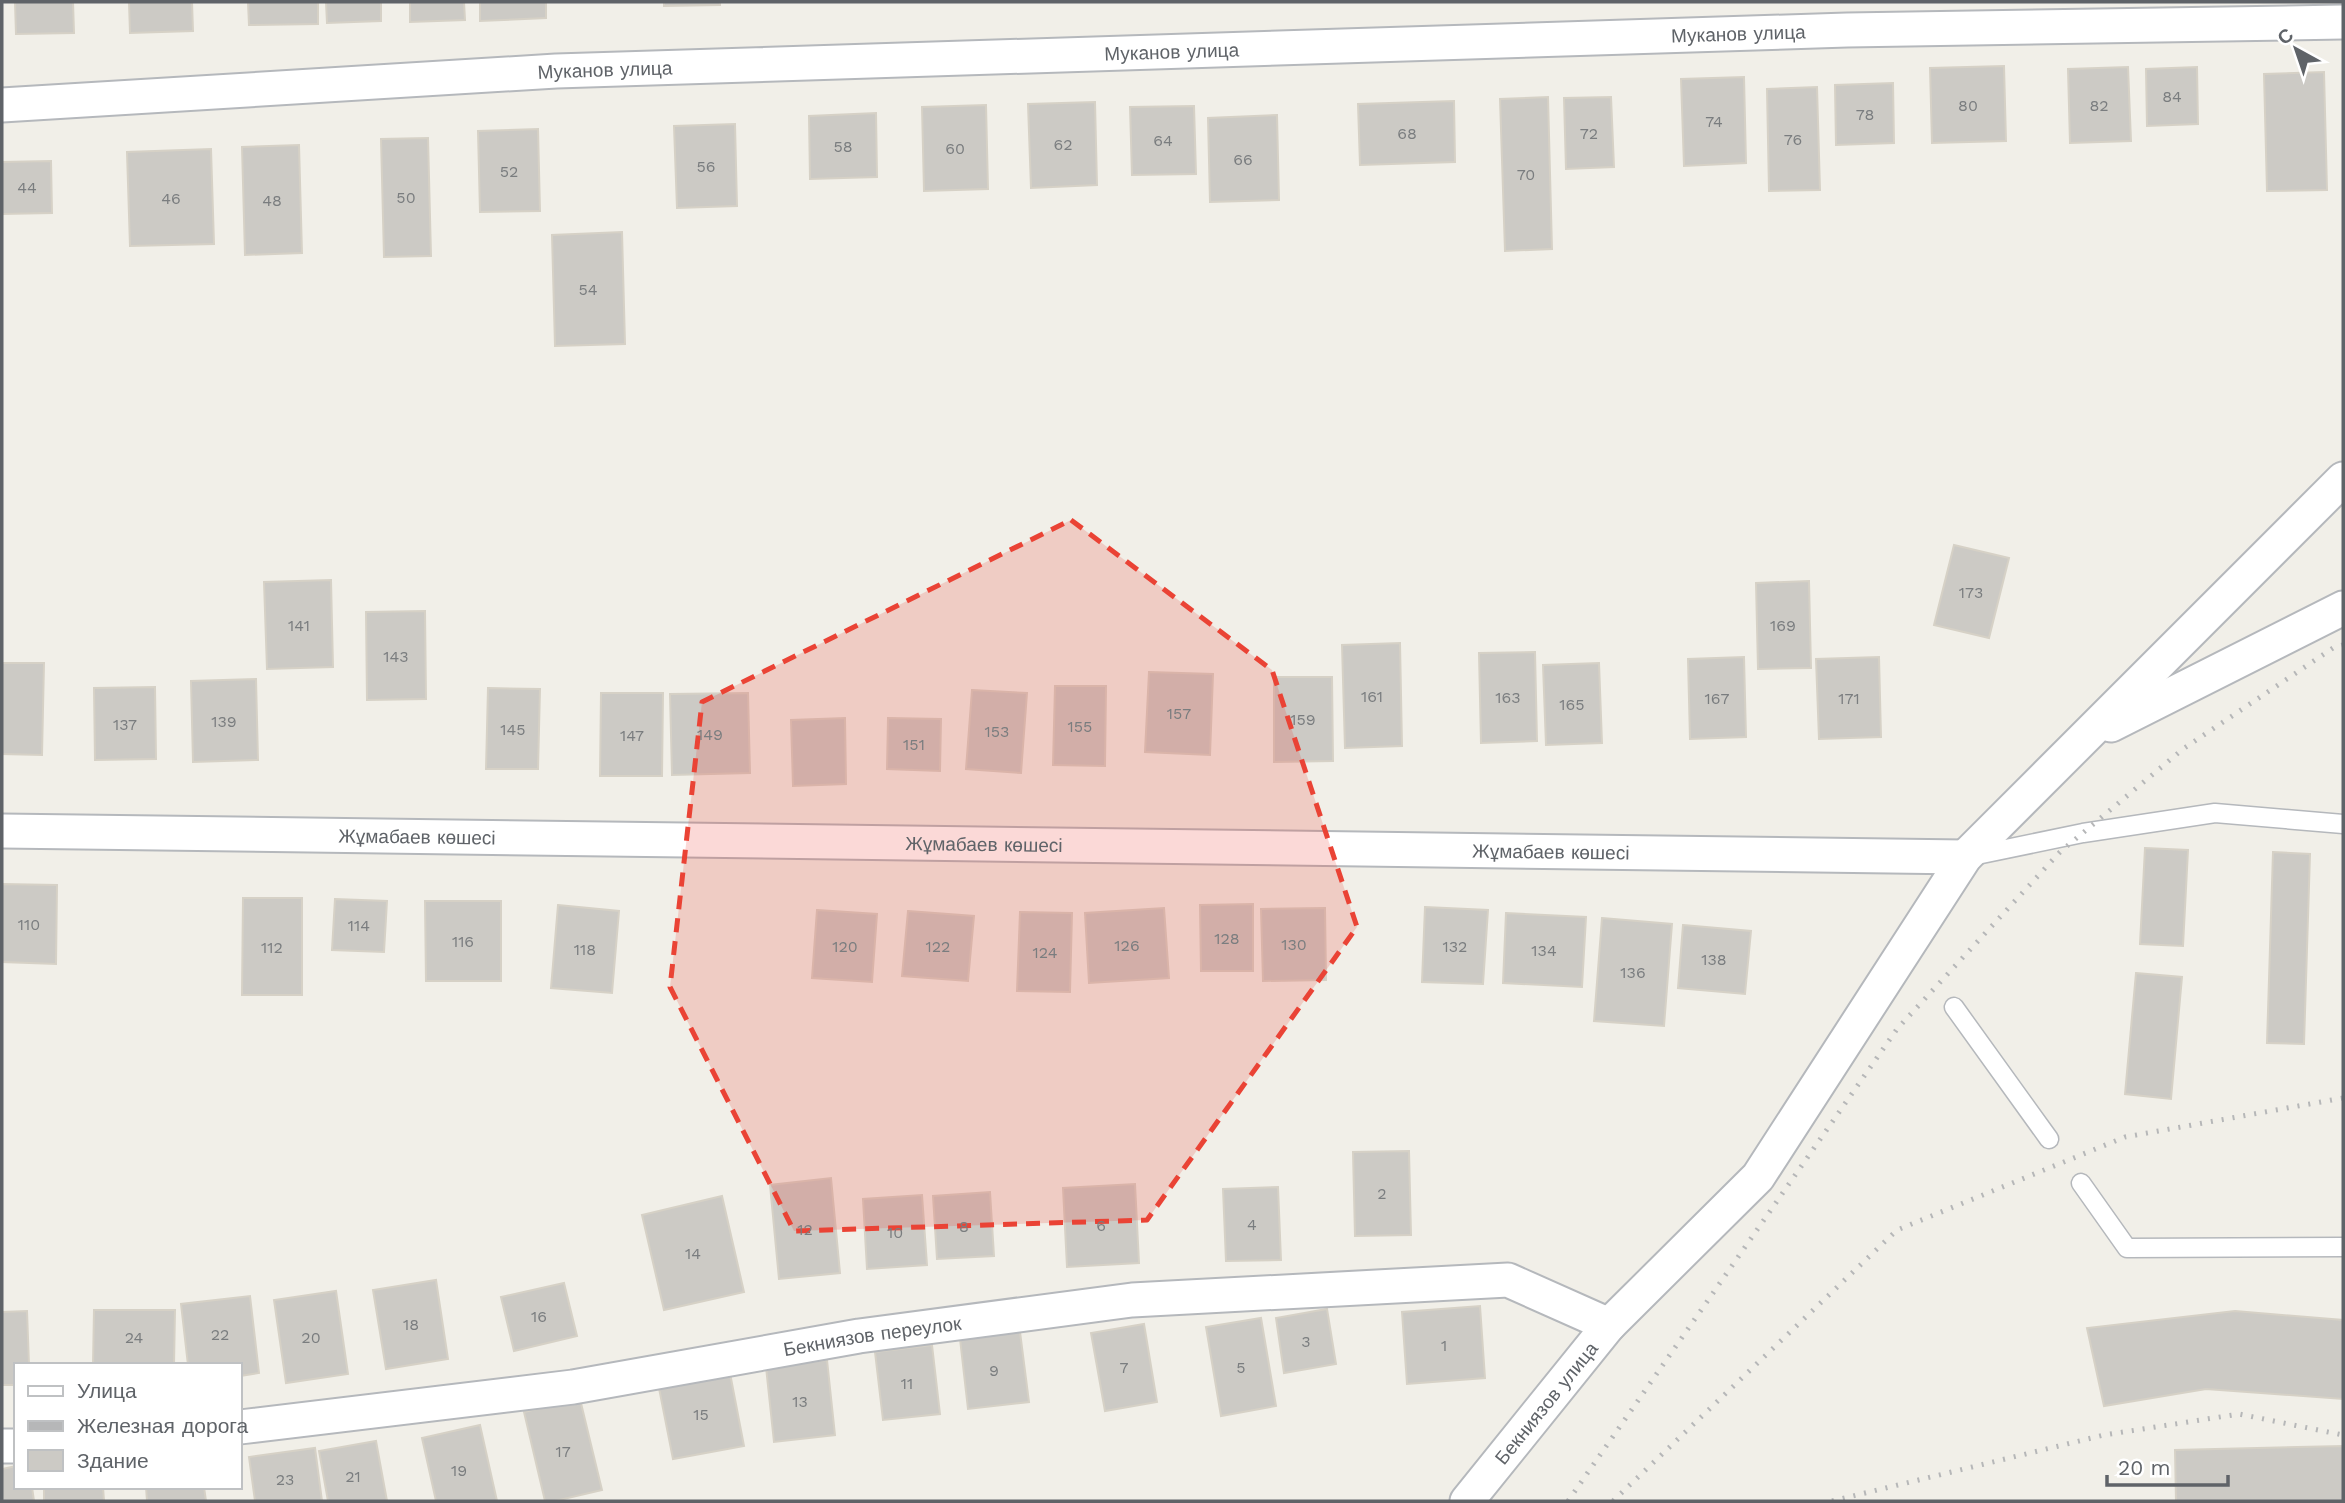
<svg xmlns="http://www.w3.org/2000/svg" width="2345" height="1503" font-family="'Work Sans',sans-serif">
	<rect width="100%" height="100%" fill="#f1efe8"/>
	<path fill="#cccac5" stroke="#d6d1c6" stroke-width="2" d="M15,2H73L74,33L16,34Z
		M129,2H192L193,31L130,33Z
		M248,2H318V24L249,25Z
		M326,2H381V21L327,23Z
		M410,2H464L465,20L410,22Z
		M480,2H546V18L480,21Z
		M664,2H720V5L664,6Z
		M2004,66L2006,141L1932,143L1930,68Z
		M2128,67L2131,141L2070,143L2068,69Z
		M2197,67L2198,124L2147,126L2146,69Z
		M2324,72L2327,190L2267,191L2264,74Z
		M1744,77L1746,163L1684,166L1681,79Z
		M1893,83L1894,143L1836,145L1835,85Z
		M1817,87L1820,190L1769,191L1767,89Z
		M1548,97L1552,249L1505,251L1500,99Z
		M1611,97L1614,167L1566,169L1564,98Z
		M1454,101L1455,162L1360,165L1358,104Z
		M1095,102L1097,185L1031,188L1028,104Z
		M986,105L988,189L924,191L922,107Z
		M1194,106L1196,174L1132,175L1130,107Z
		M876,113L877,177L810,179L809,116Z
		M1277,115L1279,200L1210,202L1208,118Z
		M735,124L737,206L677,208L674,126Z
		M538,129L540,211L480,212L478,131Z
		M428,138L431,256L384,257L381,139Z
		M299,145L302,253L245,255L242,147Z
		M211,149L214,244L130,246L127,152Z
		M51,161L52,213L2,214V162Z
		M622,232L625,344L555,346L552,235Z
		M1954,545L2009,558L1989,638L1934,625Z
		M331,580L333,667L267,669L264,582Z
		M1809,581L1811,668L1758,669L1756,583Z
		M425,611L426,699L367,700L366,612Z
		M1400,643L1402,746L1345,748L1342,645Z
		M1535,652L1537,741L1481,743L1479,653Z
		M1744,657L1746,737L1690,739L1688,659Z
		M1879,657L1881,737L1819,739L1816,659Z
		M2,663H44L42,755L2,754Z
		M1599,663L1602,743L1546,745L1543,665Z
		M1149,672L1213,674L1210,755L1145,752Z
		M1274,677H1332L1333,761L1274,762Z
		M256,679L258,760L193,762L191,681Z
		M1055,686H1106L1105,766L1053,765Z
		M155,687L156,759L95,760L94,688Z
		M488,688L540,689L538,769H486Z
		M972,690L1027,693L1021,773L966,769Z
		M601,693H663L662,776H600Z
		M748,693L750,773L672,775L670,694Z
		M845,718L846,784L793,786L791,720Z
		M888,718L941,719L940,771L887,769Z
		M2145,848L2188,850L2183,946L2140,944Z
		M2273,852L2310,854L2304,1044L2267,1043Z
		M2,884L57,885L56,964L2,962Z
		M243,898H302V995H242Z
		M335,899L387,901L384,952L332,950Z
		M425,901H501V981H426Z
		M1253,904V971H1201L1200,905Z
		M558,905L619,911L612,993L551,988Z
		M1425,907L1488,910L1483,984L1422,982Z
		M1164,908L1169,978L1089,983L1085,913Z
		M1325,908L1326,980L1263,981L1261,909Z
		M817,910L877,914L872,982L812,978Z
		M908,911L974,916L968,981L902,976Z
		M1020,912L1072,913L1070,992L1017,991Z
		M1506,913L1586,917L1582,987L1503,983Z
		M1602,918L1672,924L1664,1026L1594,1021Z
		M1683,925L1751,931L1745,994L1678,988Z
		M2136,973L2182,977L2171,1099L2125,1094Z
		M1409,1151L1411,1235L1355,1236L1353,1152Z
		M831,1178L840,1273L779,1279L770,1185Z
		M1135,1184L1139,1263L1067,1267L1063,1188Z
		M1278,1187L1281,1260L1226,1261L1223,1189Z
		M990,1192L994,1256L937,1259L933,1196Z
		M922,1195L927,1265L867,1269L863,1199Z
		M722,1196L744,1292L664,1310L642,1215Z
		M436,1280L448,1359L386,1369L373,1290Z
		M564,1283L577,1336L514,1351L501,1297Z
		M336,1291L348,1374L286,1383L274,1300Z
		M250,1296L259,1373L240,1376V1365H188L181,1304Z
		M1480,1306L1485,1378L1407,1384L1402,1312Z
		M1327,1309L1336,1364L1284,1373L1276,1318Z
		M94,1310H175L174,1365H93Z
		M27,1311L29,1365H16V1385H2V1312Z
		M2235,1311L2343,1320V1399L2206,1389L2104,1406L2087,1328Z
		M1261,1318L1276,1406L1221,1416L1206,1327Z
		M1144,1324L1157,1402L1105,1411L1091,1333Z
		M1020,1332L1029,1402L968,1409L960,1339Z
		M932,1345L940,1414L883,1420L875,1352Z
		M827,1360L835,1435L774,1442L766,1367Z
		M729,1368L744,1446L673,1459L658,1383Z
		M580,1399L602,1490L555,1501H545L524,1412Z
		M480,1425L497,1501H436L422,1438Z
		M376,1441L387,1501H328L319,1451Z
		M2343,1446V1501H2176L2175,1450Z
		M315,1448L322,1501H255L249,1457Z
		M16,1466V1487H32L34,1501H2V1469Z
		M44,1487H103L104,1501H44Z
		M146,1487H204L206,1501H147Z"/>
	<g fill="none" stroke-linecap="round" stroke-linejoin="round">
		<defs>
			<path id="service" d="M1972,856L2083,833L2215,813L2343,824
				M1954,1007L2049,1139
				M2081,1183L2127,1248L2343,1247"/>
			<g id="minor">
				<path id="s1" d="M2,105L556,71L1847,30L2343,22"/>
				<path d="M2111,725L2343,608"/>
				<path id="s2" d="M2,831L1965,857"/>
				<path d="M1609,1325L1758,1177L1965,857L2343,479"/>
				<path id="s3" d="M240,1427L573,1387L859,1336L1132,1300L1508,1280L1609,1325L1467,1501"/>
				<path d="M2,1446H16"/>
			</g>
		</defs>
		<use href="#service" stroke="#b5b8bc" stroke-width="21"/>
		<use href="#minor" stroke="#b5b8bc" stroke-width="37"/>
		<use href="#service" stroke="#fff" stroke-width="18"/>
		<use href="#minor" stroke="#fff" stroke-width="33"/>
		<path stroke="#b6b7b8" stroke-width="5" stroke-dasharray="2 9" stroke-linecap="butt" d="M1568,1501L1897,1029L2060,852L2183,749L2333,648L2343,645
			M1613,1501L1897,1230L2125,1137L2343,1098
			M1832,1501L2104,1435L2239,1414L2343,1435"/>
	</g>
	<path fill="#ea4335" fill-opacity="0.2" stroke="#ea4335" stroke-width="5" stroke-dasharray="14 9" stroke-linejoin="round" d="M1071,520L1272,670L1357,927L1147,1220L794,1231L670,987L702,702Z"/>
	<g text-anchor="middle" stroke-width="7" stroke-linejoin="round" paint-order="stroke">
		<g font-size="16" fill="#7a7d7f">
			<text x="2172" y="102">84</text>
			<text x="1968" y="111">80</text>
			<text x="2099" y="111">82</text>
			<text x="1865" y="120">78</text>
			<text x="1714" y="127">74</text>
			<text x="1407" y="139">68</text>
			<text x="1589" y="139">72</text>
			<text x="1793" y="145">76</text>
			<text x="1163" y="146">64</text>
			<text x="1063" y="150">62</text>
			<text x="843" y="152">58</text>
			<text x="955" y="154">60</text>
			<text x="1243" y="165">66</text>
			<text x="706" y="172">56</text>
			<text x="509" y="177">52</text>
			<text x="1526" y="180">70</text>
			<text x="27" y="193">44</text>
			<text x="406" y="203">50</text>
			<text x="171" y="204">46</text>
			<text x="272" y="206">48</text>
			<text x="588" y="295">54</text>
			<text x="1971" y="598">173</text>
			<text x="299" y="631">141</text>
			<text x="1783" y="631">169</text>
			<text x="396" y="662">143</text>
			<text x="1372" y="702">161</text>
			<text x="1508" y="703">163</text>
			<text x="1717" y="704">167</text>
			<text x="1849" y="704">171</text>
			<text x="1572" y="710">165</text>
			<text x="1179" y="719">157</text>
			<text x="1303" y="725">159</text>
			<text x="224" y="727">139</text>
			<text x="125" y="730">137</text>
			<text x="1080" y="732">155</text>
			<text x="513" y="735">145</text>
			<text x="997" y="737">153</text>
			<text x="710" y="740">149</text>
			<text x="632" y="741">147</text>
			<text x="914" y="750">151</text>
			<text x="29" y="930">110</text>
			<text x="359" y="931">114</text>
			<text x="1227" y="944">128</text>
			<text x="463" y="947">116</text>
			<text x="1294" y="950">130</text>
			<text x="1127" y="951">126</text>
			<text x="845" y="952">120</text>
			<text x="938" y="952">122</text>
			<text x="1455" y="952">132</text>
			<text x="272" y="953">112</text>
			<text x="585" y="955">118</text>
			<text x="1544" y="956">134</text>
			<text x="1045" y="958">124</text>
			<text x="1714" y="965">138</text>
			<text x="1633" y="978">136</text>
			<text x="1382" y="1199">2</text>
			<text x="1252" y="1230">4</text>
			<text x="1101" y="1231">6</text>
			<text x="964" y="1232">8</text>
			<text x="805" y="1235">12</text>
			<text x="895" y="1238">10</text>
			<text x="693" y="1259">14</text>
			<text x="539" y="1322">16</text>
			<text x="411" y="1330">18</text>
			<text x="220" y="1340">22</text>
			<text x="134" y="1343">24</text>
			<text x="311" y="1343">20</text>
			<text x="1306" y="1347">3</text>
			<text x="1444" y="1351">1</text>
			<text x="1124" y="1373">7</text>
			<text x="1241" y="1373">5</text>
			<text x="994" y="1376">9</text>
			<text x="907" y="1389">11</text>
			<text x="800" y="1407">13</text>
			<text x="701" y="1420">15</text>
			<text x="563" y="1457">17</text>
			<text x="459" y="1476">19</text>
			<text x="353" y="1482">21</text>
			<text x="285" y="1485">23</text>
		</g>
		<g font-size="19" fill="#5f6368" stroke="#fff">
			<text dy="7" stroke="none"><textPath href="#s1" startOffset="1738">Муканов улица</textPath></text>
			<text dy="7" stroke="none"><textPath href="#s1" startOffset="1171">Муканов улица</textPath></text>
			<text dy="7" stroke="none"><textPath href="#s1" startOffset="604">Муканов улица</textPath></text>
			<text dy="7" stroke="none"><textPath href="#s2" startOffset="415">Жұмабаев көшесі</textPath></text>
			<text dy="7" stroke="none"><textPath href="#s2" startOffset="982">Жұмабаев көшесі</textPath></text>
			<text dy="7" stroke="none"><textPath href="#s2" startOffset="1549">Жұмабаев көшесі</textPath></text>
			<text dy="7" stroke="none"><textPath href="#s3" startOffset="639">Бекниязов переулок</textPath></text>
			<text transform="translate(1546 1403) rotate(-51)" y="7">Бекниязов улица</text>
		</g>
	</g>
	<rect width="2345" height="1503" fill="none" stroke="#5f6368" stroke-width="7"/>
	<rect x="14" y="1363" width="228" height="126" fill="#ffffff" stroke="#bfc1c3" stroke-width="2"/>
	<rect x="28" y="1386" width="35" height="10" fill="#ffffff" stroke="#bfc1c3" stroke-width="2"/>
	<text x="77" y="1398" font-size="21" fill="#5f6368">Улица</text>
	<rect x="28" y="1421" width="35" height="10" fill="#b6b7b8" stroke="#bfc1c3" stroke-width="2"/>
	<text x="77" y="1433" font-size="21" fill="#5f6368">Железная дорога</text>
	<rect x="28" y="1450" width="35" height="21" fill="#cccac5" stroke="#bfc1c3" stroke-width="2"/>
	<text x="77" y="1468" font-size="21" fill="#5f6368">Здание</text>
	<g transform="translate(2296 49) rotate(320)" stroke="#ffffff" stroke-width="5" paint-order="stroke">
	<path d="M0-5L12 26L0 18L-12 26Z" fill="#5f6368"/>
	<text y="-10" font-size="19" font-weight="bold" text-anchor="middle" fill="#5f6368">С</text>
	</g>
	<path d="M2107 1475v10h121v-10" fill="none" stroke="#5f6368" stroke-width="3.5"/>
	<text x="2118" y="1475" font-size="21" fill="#5f6368" stroke="#ffffff" stroke-width="5" paint-order="stroke">20 m</text>
</svg>
